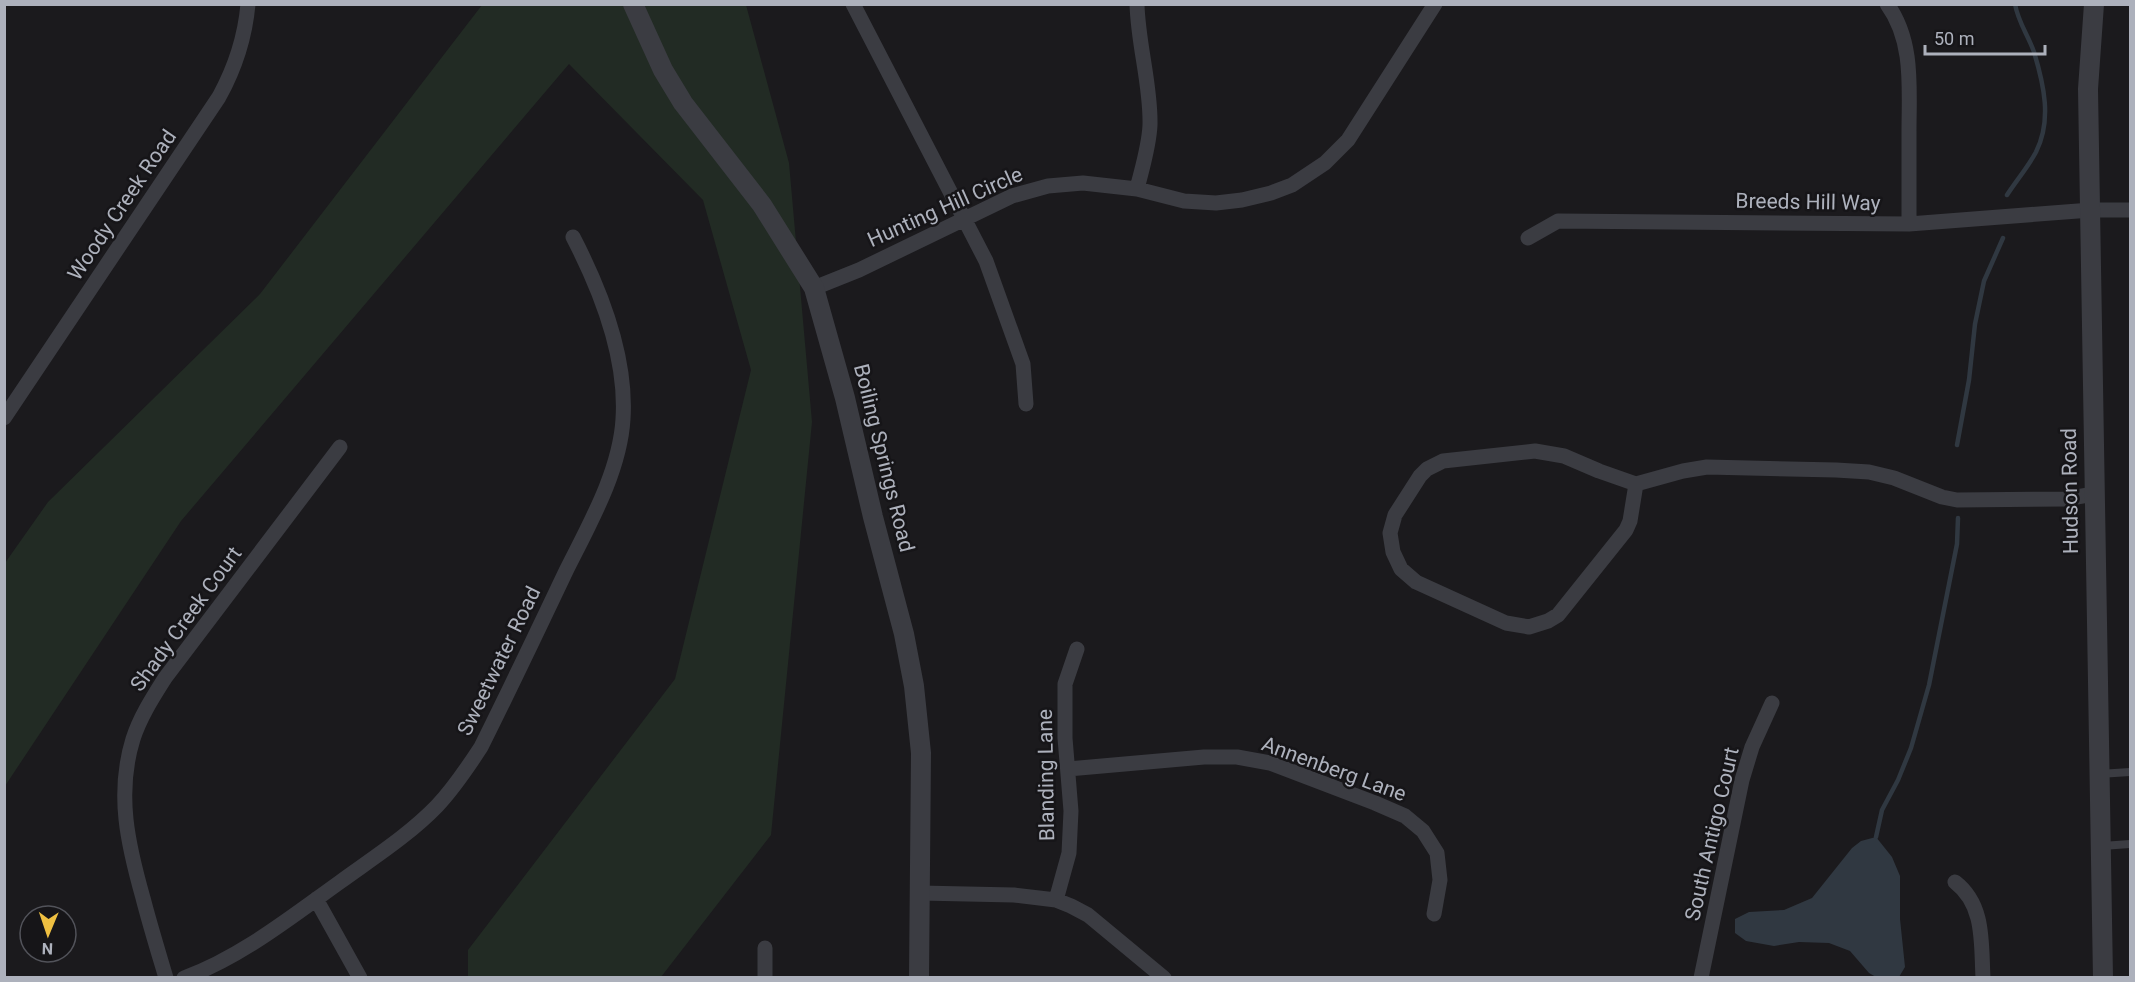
<svg xmlns="http://www.w3.org/2000/svg" width="2135" height="982" font-family="Roboto,sans-serif">
	<rect width="100%" height="100%" fill="#1b1a1d"/>
	<path fill="#222b24" d="M482,5H746L789,163L812,422L771,835L661,977H468V950L675,679L751,370L703,200L569,64L181,521L5,786V563L48,502L260,294Z"/>
	<path fill="#303841" d="M1876,837L1892,857L1900,876V919L1905,967L1899,977H1876L1869,973L1850,951L1829,943L1799,942L1774,946L1746,941L1735,933V919L1749,912L1784,910L1812,898L1852,848L1861,841Z"/>
	<g fill="none" stroke-linecap="round" stroke-linejoin="round">
		<path stroke="#303841" stroke-width="4.5" d="M2007,195C2016,181 2028,167 2036,152C2052,120 2044,85 2034,52C2028,35 2018,22 2015,4
			M1957,445L1969,380L1975,324L1984,281L2003,238
			M1876,837L1882,810L1898,780L1911,748L1929,685L1957,544L1958,518"/>
		<path stroke="#3b3c42" stroke-width="8" d="M2099,774L2130,772
			M2102,846L2130,844"/>
		<path stroke="#3b3c42" stroke-width="15" d="M853,4L986,261L1023,364L1026,404
			M1137,4C1138,45 1151,85 1150,125C1149,147 1142,168 1137,189
			M1887,4C1914,41 1909,88 1909,131C1909,162 1909,193 1909,224
			M1528,238L1558,221L1909,224L2091,210H2130
			M814,288L859,270L1012,196L1048,186L1083,183L1137,189L1184,201L1216,203L1242,200L1271,193L1292,185L1325,163L1348,140L1435,4
			M4,418L219,97C235,68 245,38 248,4
			M1535,451L1564,456L1599,471L1636,484L1630,521L1626,530L1558,615L1548,621L1529,627L1506,623L1416,582L1401,569L1393,552L1390,533L1395,515L1420,476L1427,469L1443,461Z
			M1636,484L1683,471L1707,467L1836,470L1869,472L1894,478L1942,497L1957,500L2065,499L2094,494
			M1068,769L1204,757H1237L1270,763L1375,803L1405,816L1423,831L1437,853L1440,880L1434,914
			M1955,882C1985,905 1981,943 1983,978
			M920,893L1014,895L1056,900L1071,906L1088,915L1164,978
			M316,899L360,978
			M1056,900L1069,853L1071,811L1065,738V684L1077,649
			M166,978C158,951 150,925 143,898C128,845 116,794 133,739C140,717 153,697 165,678L340,447
			M184,978C241,957 291,917 340,882C373,858 409,835 437,806C454,788 468,767 481,747C510,689 538,630 566,571C589,525 620,471 623,419C627,358 601,291 573,237
			M765,978V948
			M1701,978L1742,780L1752,747L1772,703"/>
		<path stroke="#3b3c42" stroke-width="20" d="M633,4L663,70L683,103L762,205L814,288L845,398L873,517L904,634L914,686L921,753L919,978
			M2094,4L2088,89L2103,978"/>
	</g>
	<g text-anchor="middle" stroke-width="5" stroke-linejoin="round" paint-order="stroke">
		<g font-size="21" fill="#adb1bc" stroke="#161518">
			<text transform="translate(1808 202) rotate(1)" y="7">Breeds Hill Way</text>
			<text transform="translate(122 205) rotate(-56)" y="7">Woody Creek Road</text>
			<text transform="translate(945 207) rotate(-24)" y="7">Hunting Hill Circle</text>
			<text transform="translate(884 458) rotate(76)" y="7">Boiling Springs Road</text>
			<text transform="translate(2070 491) rotate(-91)" y="7">Hudson Road</text>
			<text transform="translate(186 619) rotate(-54)" y="7">Shady Creek Court</text>
			<text transform="translate(499 661) rotate(-64)" y="7">Sweetwater Road</text>
			<text transform="translate(1334 769) rotate(20)" y="7">Annenberg Lane</text>
			<text transform="translate(1046 775) rotate(-91)" y="7">Blanding Lane</text>
			<text transform="translate(1712 834) rotate(-77)" y="7">South Antigo Court</text>
		</g>
	</g>
	<rect width="2135" height="982" fill="none" stroke="#adb1bc" stroke-width="12"/>
	<g transform="translate(48 934) rotate(182)"><circle r="28" fill="#161518" stroke="#52535a" stroke-width="1.5"/>
	<path d="M0-4.5L10 22L0 15L-10 22Z" fill="#eebf41"/>
	<text y="-9" font-size="16" font-weight="bold" text-anchor="middle" fill="#adb1bc">N</text>
	</g>
	<path d="M1925 45v9h120v-9" fill="none" stroke="#adb1bc" stroke-width="3"/>
	<text x="1934" y="45" font-size="18" fill="#adb1bc" stroke="#161518" stroke-width="4.5" paint-order="stroke">50 m</text>
</svg>
